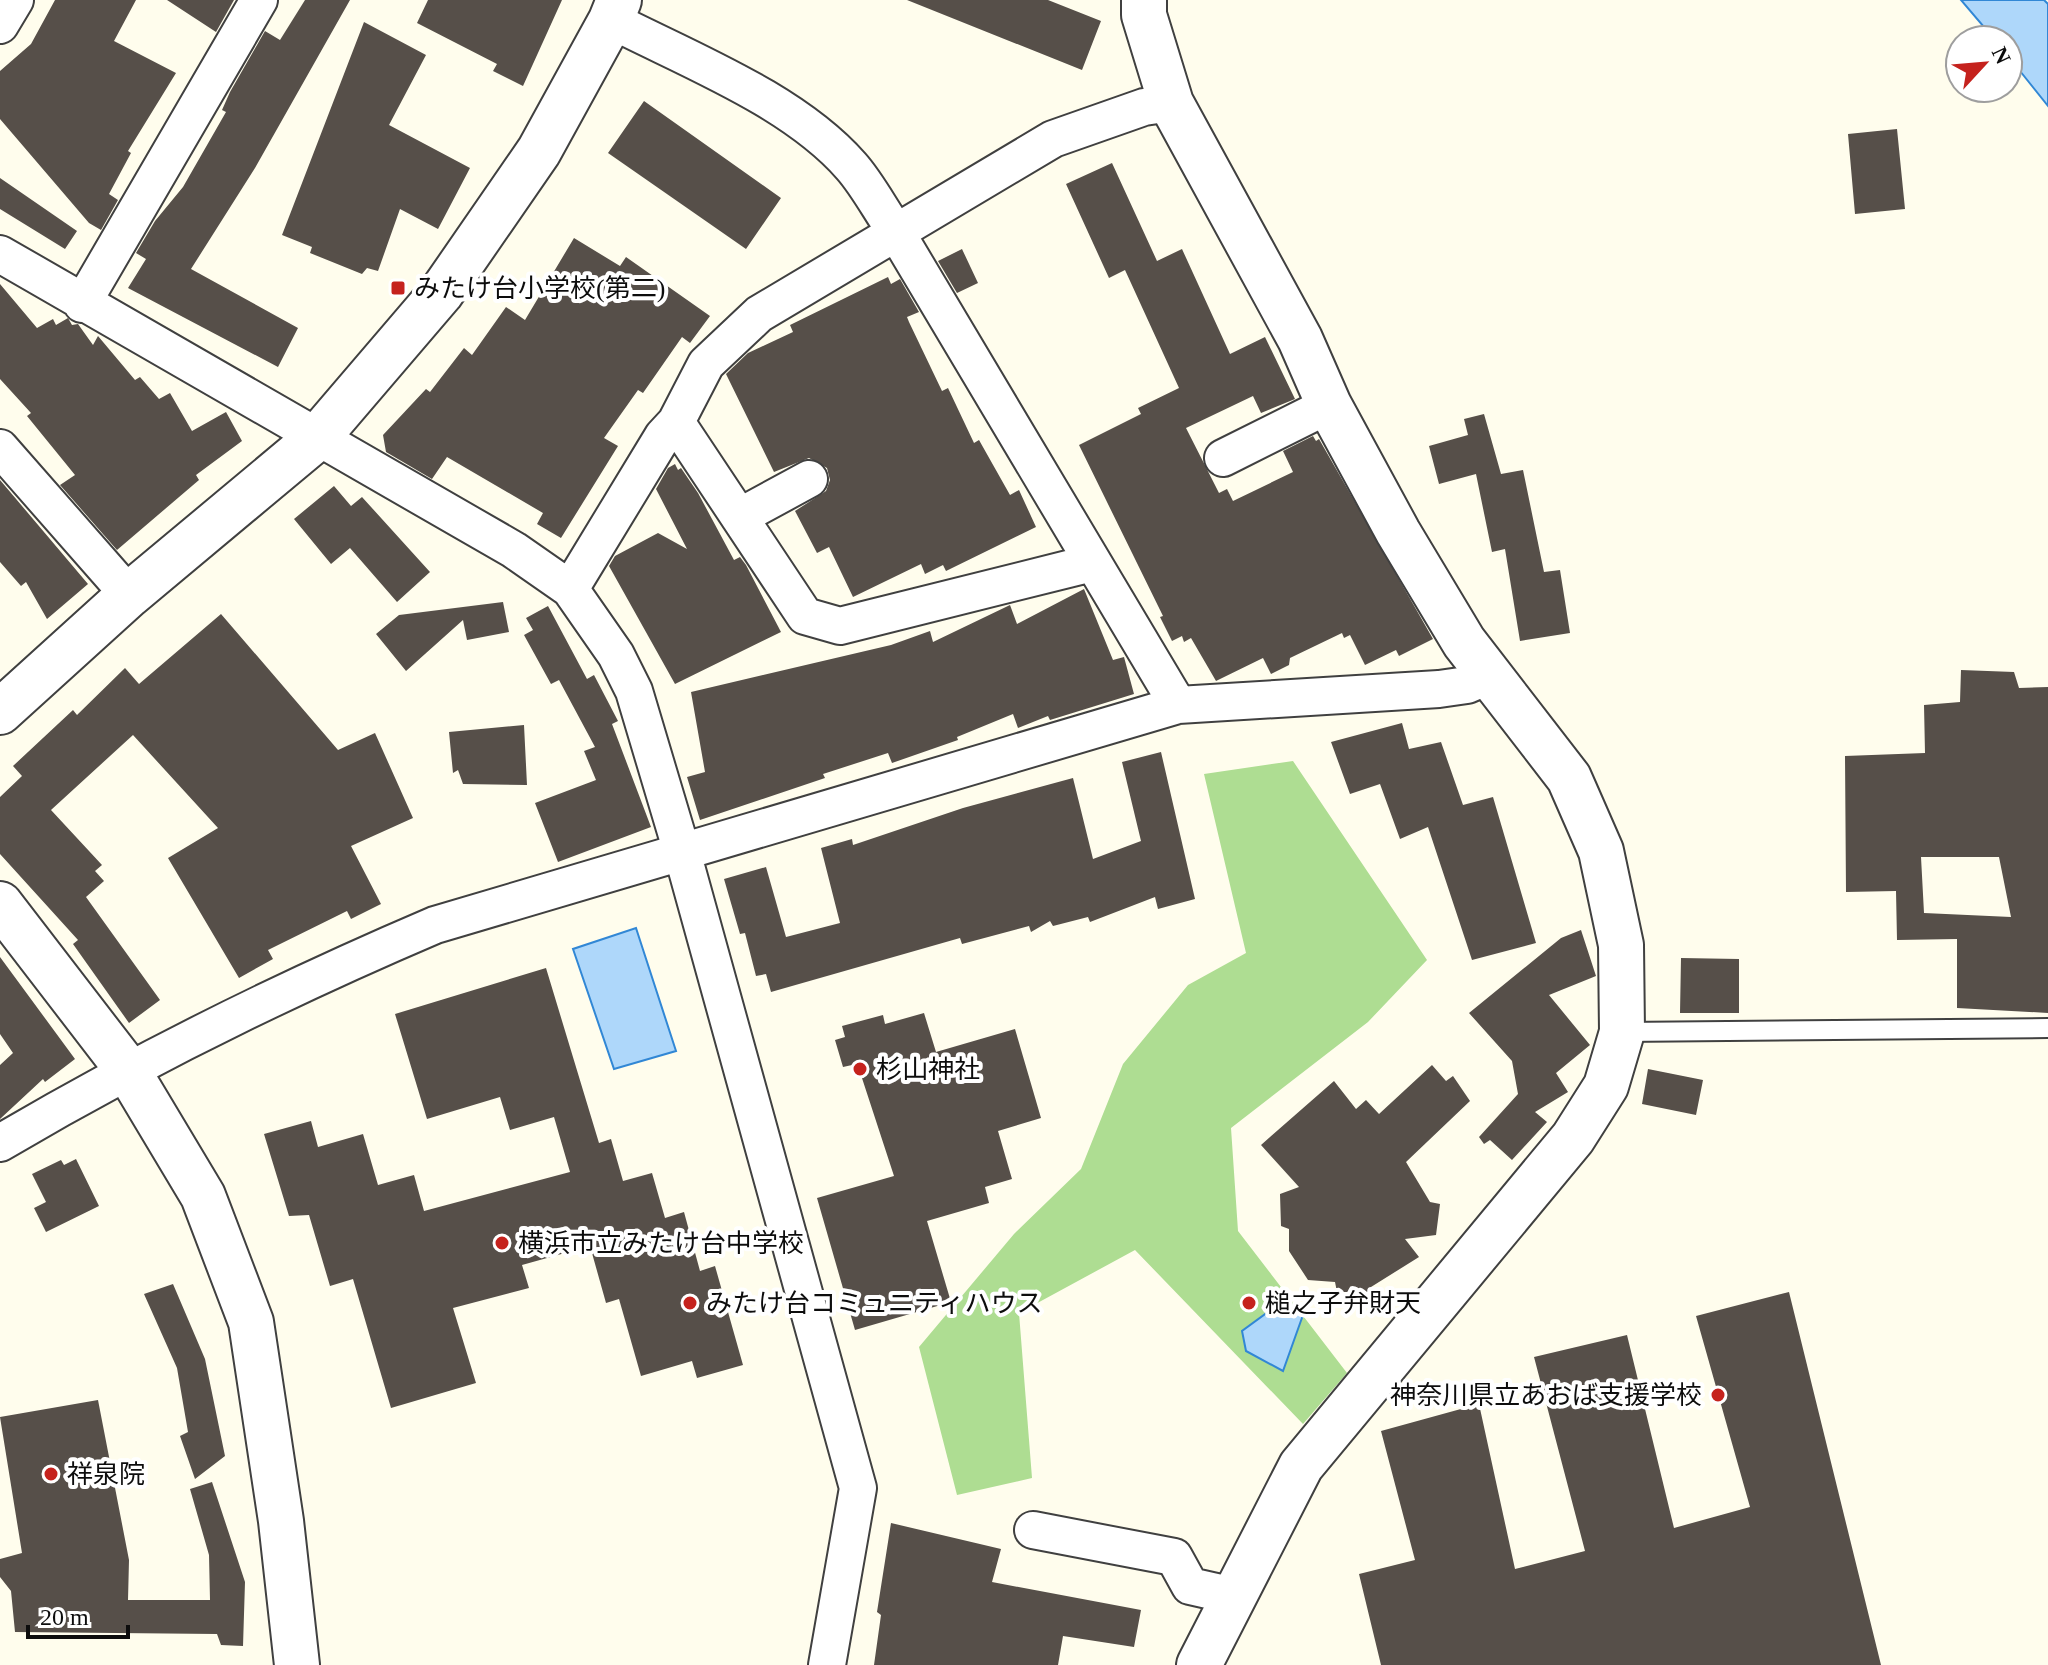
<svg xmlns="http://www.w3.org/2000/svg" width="2048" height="1665" font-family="'Times New Roman','Noto Sans JP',serif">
	<rect width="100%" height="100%" fill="#fffded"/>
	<path fill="#aedd92" d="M1293,761L1427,960L1368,1022L1231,1128L1238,1231L1347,1373L1303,1424L1135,1250L1019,1313L1032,1478L957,1495L919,1347L1014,1234L1081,1169L1123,1064L1188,985L1246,953L1204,774Z"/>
	<path fill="#aed7fa" stroke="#3187d5" stroke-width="2" d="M1961,0H2044L2048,4V106L2008,56V40H1995Z
		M636,928L676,1051L614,1069L573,949Z
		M1276,1306L1303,1315L1283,1371L1246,1351L1242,1331Z"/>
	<path fill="#564f49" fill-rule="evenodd" d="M55,0H136L114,41L176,73L128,151L131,153L109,194L118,200L101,230L89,223L0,119V71L31,44Z
		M167,0H234L216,32Z
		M305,0H350L255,168L191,269L298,328L278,367L128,288L146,259L136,253L155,221L183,187L226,112L222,110L230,92L265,31L280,40Z
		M428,0H562L523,86L493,71L497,64L417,23Z
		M907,0H1048L1101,21L1082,70Z
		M364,22L426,55L389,125L470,168L438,229L400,209L378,271L367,268L362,274L310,253L312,247L282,235Z
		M644,101L781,198L746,249L608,153Z
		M1897,129L1905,209L1855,214L1848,134Z
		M1112,163L1157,261L1182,249L1230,354L1265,337L1295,399L1261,413L1253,396L1186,428L1219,493L1227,489L1233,501L1293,472L1283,451L1313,436L1316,441L1319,439L1433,639L1399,656L1396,650L1365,665L1350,635L1344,638L1342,633L1290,658L1289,665L1271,674L1263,658L1216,681L1191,638L1184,642L1182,636L1172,641L1160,617L1163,616L1079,445L1141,414L1138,408L1179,388L1125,270L1109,278L1066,184Z
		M0,178L77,231L65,249L0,209Z
		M574,238L620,266L626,257L710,316L690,343L682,337L643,393L638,390L604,438L618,446L561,538L537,524L543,513L447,457L432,479L386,452L383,435L426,389L430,392L464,348L472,355L506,307L525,320Z
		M962,249L978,283L957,293L938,261Z
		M888,277L891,284L900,279L919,312L907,317L909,322L942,391L948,388L974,443L979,440L1010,495L1019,490L1036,527L946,571L943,565L925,574L921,564L853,597L829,547L817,553L795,511L826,491L830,480L827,468L809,458L774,472L726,374L748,353L793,332L790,325Z
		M0,284L37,328L53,319L56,325L68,318L72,325L78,324L93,345L98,336L135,380L140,377L159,399L170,393L192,431L226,412L242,441L196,475L199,480L117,550L60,485L75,475L27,416L31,413L0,379Z
		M1484,414L1501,474L1523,470L1544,572L1560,570L1570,633L1520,641L1505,549L1492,552L1476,474L1439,484L1429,446L1468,435L1464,419Z
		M675,464L678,470L681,468L698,493L734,560L740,557L746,565L781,632L675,684L609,566L615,556L658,533L687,549L656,489L668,468Z
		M0,480L88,584L47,619L26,582L21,586L0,562Z
		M334,486L351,506L362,497L430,572L397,602L350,548L331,564L294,519Z
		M1084,589L1113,660L1124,657L1134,694L1050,720L1048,716L1018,728L1013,714L957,737L958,740L892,763L888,753L823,774L825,778L700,820L687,777L705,772L691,692L891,645L930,631L933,642L1010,605L1017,624Z
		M503,602L509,632L467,640L463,620L406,671L376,634L399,615Z
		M548,606L587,679L594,675L618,721L612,724L651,827L558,862L535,803L596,780L584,751L595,747L559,680L551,684L524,635L533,630L526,618Z
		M221,614L338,750L375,733L413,818L351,846L381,904L351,919L347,911L268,950L273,959L239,978L168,858L218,828L133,735L51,810L102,865L95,871L104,881L86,897L160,1000L129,1023L73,944L78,940L0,854V797L22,776L13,766L73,710L77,715L125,668L139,684Z
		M1961,670L2014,672L2019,688L2048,687V1013L1957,1008V939L1897,940L1896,891L1846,892L1845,756L1925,753L1924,705L1960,702ZM1921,857H1999L2011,917L1924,913Z
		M1402,723L1409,749L1441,742L1463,805L1493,797L1536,943L1472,960L1428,827L1400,839L1380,784L1350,794L1331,742Z
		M524,725L527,785L463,784L458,770L453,773L449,732Z
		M1161,752L1195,899L1158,909L1155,897L1090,922L1088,917L1053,926L1050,921L1031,932L1029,926L962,944L960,938L771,992L766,974L756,976L745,933L740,934L724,879L766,867L786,937L840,923L821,848L852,839L853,845L963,808L1073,778L1093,859L1141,841L1122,762Z
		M1581,930L1596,976L1549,995L1590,1045L1556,1073L1568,1092L1535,1112L1547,1122L1512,1160L1490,1140L1484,1144L1479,1137L1518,1094L1512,1061L1469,1013L1561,938Z
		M0,957L75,1059L45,1082L43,1079L0,1119V1065L13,1053L0,1034Z
		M1681,958L1739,959V1013H1680Z
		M546,968L599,1143L611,1139L623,1181L652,1173L665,1218L684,1212L700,1271L715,1266L743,1365L697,1378L692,1361L641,1376L619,1299L606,1303L590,1246L522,1265L529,1288L453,1308L476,1383L391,1408L353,1279L330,1286L309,1215L289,1216L264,1134L311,1121L318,1147L363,1134L378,1185L414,1175L424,1211L570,1172L554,1117L510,1130L500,1097L427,1119L395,1014Z
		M924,1013L936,1052L1015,1029L1041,1118L998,1131L1012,1179L985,1187L989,1203L927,1221L951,1302L855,1330L817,1198L894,1176L860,1072L855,1074L852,1065L843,1067L835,1040L845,1037L842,1026L883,1015L885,1024Z
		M1432,1065L1446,1081L1453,1076L1470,1101L1406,1162L1430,1202L1440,1204L1436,1235L1405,1239L1419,1257L1371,1287L1370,1292H1337L1335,1282L1308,1280L1289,1251V1229L1281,1226L1280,1194L1299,1187L1261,1145L1334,1081L1356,1109L1366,1100L1379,1114Z
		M1648,1069L1703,1080L1696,1115L1642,1104Z
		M76,1159L99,1206L46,1232L34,1208L46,1202L32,1174L61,1160L64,1165Z
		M173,1284L205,1359L225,1456L195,1479L180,1436L188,1432L177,1368L144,1294Z
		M1789,1292L1881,1665H1381L1359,1574L1415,1560L1381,1431L1479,1404L1515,1569L1585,1551L1534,1357L1627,1335L1674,1528L1750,1507L1696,1316Z
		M98,1400L129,1560L128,1600H210L209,1555L190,1489L212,1482L245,1582L243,1646L221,1645L217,1634L15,1632L11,1591L0,1577V1559L22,1553L0,1417Z
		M891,1523L1001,1549L992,1582L1141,1610L1134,1647L1063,1636L1058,1665H874L881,1615L877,1612Z"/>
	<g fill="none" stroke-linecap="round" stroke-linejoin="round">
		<defs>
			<path id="service" d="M1622,1032L2048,1028"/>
			<path id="minor" d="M611,20C689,60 793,100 851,166C868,185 881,211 896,232L1178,705L1439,689L1467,685L1488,676
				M0,25L15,0
				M0,254L514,550L570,589L616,655L634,691L682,852L858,1488L827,1665
				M82,304L259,0
				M676,422L805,616L840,626L1092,563
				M0,448L129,595
				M1223,458L1329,405
				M739,517L809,479
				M570,589L663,436L676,422L706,364L759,314L1053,139L1144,107L1171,103
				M0,1143C141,1060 285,989 435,925L1178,705
				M1033,1530L1174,1557L1190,1586L1234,1596"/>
			<path id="tertiary" d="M1144,0V15L1171,103L1300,339L1329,405L1398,532L1464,642L1569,778L1601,851L1621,945L1622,1032L1606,1086L1573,1138L1301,1466L1199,1665
				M0,712L129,595L317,438L441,293L539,151L611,20L619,0
				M0,904L127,1069L203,1196L251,1322L281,1521L297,1665"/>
		</defs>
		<use href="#service" stroke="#404040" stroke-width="22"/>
		<use href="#minor" stroke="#404040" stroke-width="40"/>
		<use href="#tertiary" stroke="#404040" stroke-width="48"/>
		<use href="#service" stroke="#fff" stroke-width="18"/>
		<use href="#minor" stroke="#fff" stroke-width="36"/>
		<use href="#tertiary" stroke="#fff" stroke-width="44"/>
	</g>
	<g fill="#c5221d" stroke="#fff" stroke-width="3">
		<rect x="390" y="280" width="16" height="16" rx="4"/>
		<circle cx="860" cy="1069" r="8"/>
		<circle cx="502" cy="1243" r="8"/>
		<circle cx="690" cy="1303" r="8"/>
		<circle cx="1249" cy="1303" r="8"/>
		<circle cx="1718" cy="1395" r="8"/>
		<circle cx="51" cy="1474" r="8"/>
	</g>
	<g text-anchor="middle" stroke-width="8" stroke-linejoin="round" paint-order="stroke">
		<g font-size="26" fill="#0d0d0d" stroke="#fff" text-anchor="start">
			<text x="414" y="297">みたけ台小学校(第二)</text>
			<text x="876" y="1078">杉山神社</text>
			<text x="518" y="1252">横浜市立みたけ台中学校</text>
			<text x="706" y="1312">みたけ台コミュニティハウス</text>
			<text x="1265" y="1312">槌之子弁財天</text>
			<text x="1702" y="1404" text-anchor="end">神奈川県立あおば支援学校</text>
			<text x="67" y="1483">祥泉院</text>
		</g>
	</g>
	<g transform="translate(1984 64) rotate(64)"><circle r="38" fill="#ffffff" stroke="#9e9e9e" stroke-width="2"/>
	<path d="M0-6L14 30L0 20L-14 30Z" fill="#c5221d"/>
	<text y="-12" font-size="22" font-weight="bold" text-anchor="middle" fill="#0d0d0d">N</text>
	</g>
	<path d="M28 1625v12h100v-12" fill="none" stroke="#0d0d0d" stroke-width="4"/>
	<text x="40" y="1625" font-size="24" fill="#0d0d0d" stroke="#ffffff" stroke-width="6" paint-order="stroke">20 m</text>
</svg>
